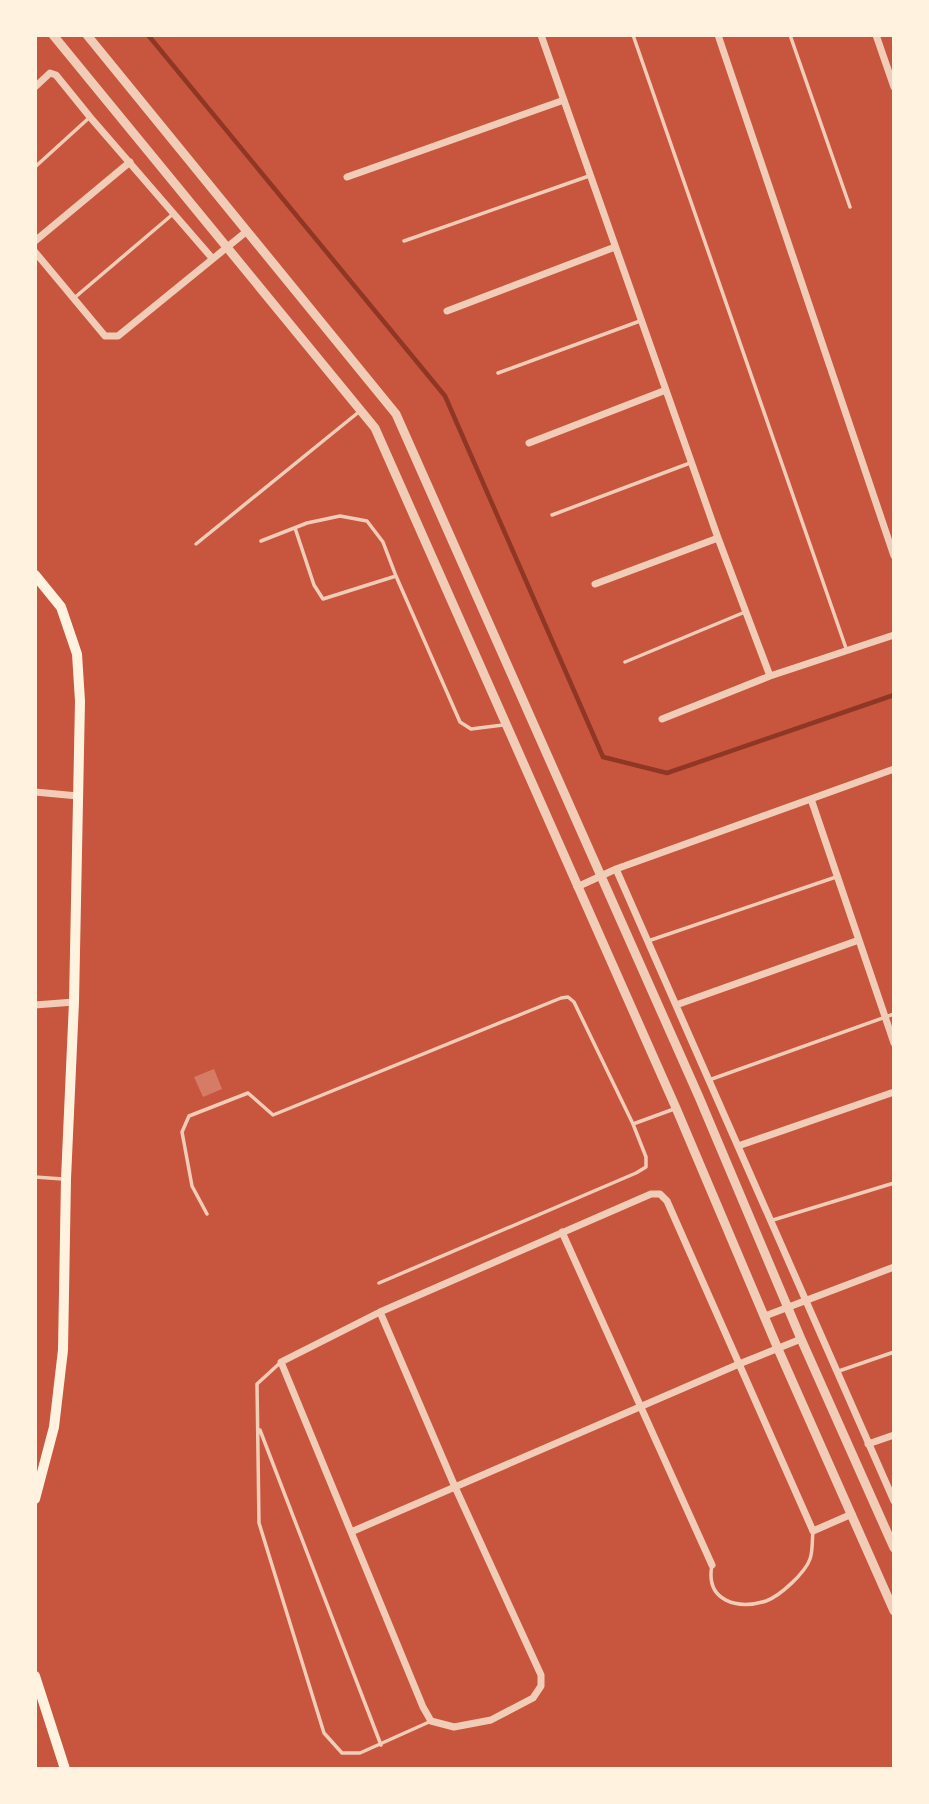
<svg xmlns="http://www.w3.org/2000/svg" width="929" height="1804" font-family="Spectral,serif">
	<rect width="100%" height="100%" fill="#c8553d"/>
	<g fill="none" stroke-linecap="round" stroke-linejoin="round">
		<path stroke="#8f3625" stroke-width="4.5" d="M148,35L445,396L603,757L667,773L894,695"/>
	</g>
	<path fill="#d67c66" d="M214,1069L222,1089L203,1097L194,1077Z"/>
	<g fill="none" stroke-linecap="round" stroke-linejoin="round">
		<path stroke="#f1ccb7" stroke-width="3.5" d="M633,35L847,651
			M790,35L850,207
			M35,167L90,117
			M404,241L589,176
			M73,299L173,214
			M498,373L640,321
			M552,515L690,463
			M295,528L314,585L323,599L396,576
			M261,541L307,523L340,516L367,521L383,542L396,576L460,722L471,729L503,725
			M196,544L360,411
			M625,662L745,612
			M648,941L836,877
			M709,1080L894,1014
			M35,1177L63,1179
			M207,1214L192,1186L182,1132L189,1116L248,1093L273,1115L561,998L568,997L574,1002L633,1124L674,1109
			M773,1220L894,1183
			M379,1283L636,1173L646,1167V1157L633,1124
			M281,1362L257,1384L259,1523L324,1733L342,1753H360L429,1722
			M836,1372L894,1352
			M260,1430L381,1745
			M712,1565C705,1601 737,1610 766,1601C780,1596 805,1573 810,1559C813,1551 812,1539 813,1531"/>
		<path stroke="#f1ccb7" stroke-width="7" d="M541,35L718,538L770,676
			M718,35L894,556
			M876,35L894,87
			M35,87L50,73L56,75L90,117L212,258
			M347,177L564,100
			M35,241L130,162
			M35,252L105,336H118L247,231
			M447,311L615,247
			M529,443L666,390
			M595,584L718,538
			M662,719L770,676L894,635
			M35,792L78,796
			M811,799L894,1043
			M616,869L894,1501
			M577,887L616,869L894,769
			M35,1005L74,1002
			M676,1005L859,940
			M738,1146L894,1092
			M562,1232L712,1565
			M380,1312L455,1487L541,1675V1686L533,1698L491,1720L454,1727L431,1721L423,1707L281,1362L380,1312L651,1194H660L667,1201L813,1531L852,1514
			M765,1316L894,1267
			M868,1444L894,1435
			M351,1532L739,1364L801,1339"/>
		<path stroke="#f1ccb7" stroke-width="9" d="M53,35L375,428L676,1108L778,1349L894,1611
			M87,35L396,414L699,1097L801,1339L894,1548"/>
		<path stroke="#fff3e0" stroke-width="10" d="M35,575L61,607L77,654L80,701L74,1002L66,1179L63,1350L54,1427L35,1499
			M35,1676L65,1769"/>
	</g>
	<rect width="929" height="1804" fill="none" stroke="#fff3e0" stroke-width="74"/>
</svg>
